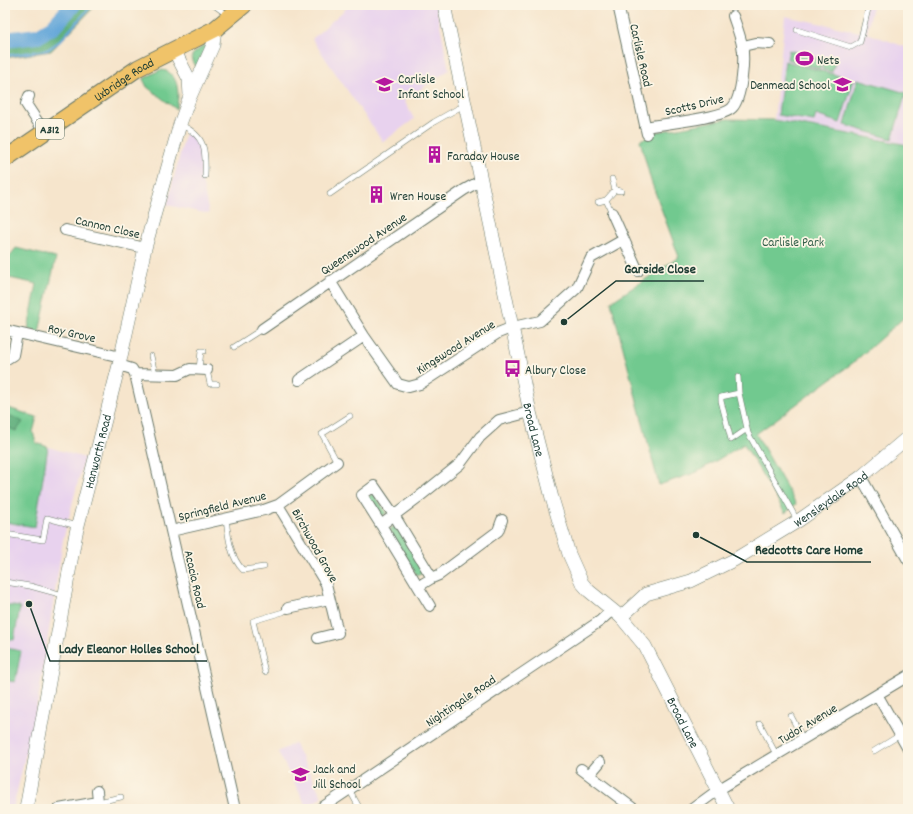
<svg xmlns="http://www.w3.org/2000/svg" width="913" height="814" font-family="Dekko,sans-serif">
	<rect width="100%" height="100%" fill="#fcf5e5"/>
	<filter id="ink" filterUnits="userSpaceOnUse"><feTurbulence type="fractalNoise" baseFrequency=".025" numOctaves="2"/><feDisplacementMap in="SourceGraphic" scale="8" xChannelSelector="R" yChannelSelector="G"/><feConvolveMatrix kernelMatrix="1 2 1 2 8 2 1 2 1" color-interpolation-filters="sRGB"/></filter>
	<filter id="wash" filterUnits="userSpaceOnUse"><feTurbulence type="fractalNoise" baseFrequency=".012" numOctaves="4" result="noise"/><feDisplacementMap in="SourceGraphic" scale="16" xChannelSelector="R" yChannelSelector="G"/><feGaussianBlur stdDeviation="0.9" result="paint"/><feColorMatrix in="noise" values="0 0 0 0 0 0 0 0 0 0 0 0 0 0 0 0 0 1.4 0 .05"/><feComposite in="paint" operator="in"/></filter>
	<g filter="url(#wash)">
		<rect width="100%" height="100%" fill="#f6e5cc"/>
		<path fill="#e8d2ee" d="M350,5H436L449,70L404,100L414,119L383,142L312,39Z
			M866,5H873L867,33L908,48V136L906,144L774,120L785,16L860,32Z
			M186,131L196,140L201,150V177L209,214L167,205Z
			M5,407L37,417L33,432L36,443L84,458L63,540L38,700L13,809H5Z
			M294,743L322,797L307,807L278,752Z"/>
		<path fill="#71c98f" stroke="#488362" d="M204,45L207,46L196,68L192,61V55Z
			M789,50L822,60L820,69L787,59Z
			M830,57L836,59L832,72L822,69L824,60Z
			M785,61L854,80L840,123L816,115L814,121L778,115Z
			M160,70C179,70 180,95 176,109L147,87L143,79Z
			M858,79L906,93L892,139L845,125Z
			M727,119L774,120L908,145V314L854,362L756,434L796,504L785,513L744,444L697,472L659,485L611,302L679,257L651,181L640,140L651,136V133Z
			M16,248L56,258L39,332L28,329L37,284L5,277V262Z
			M5,407L37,417L33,432L36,443L48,447L35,527L5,522Z
			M373,493L387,513L380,517L367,498Z
			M396,525L424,572L417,576L389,530Z
			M5,605L20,607L14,640L5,639Z
			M6,648L21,651L15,682L5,680Z"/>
		<path fill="#5cad7a" stroke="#3e7557" d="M77,5H96L51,51L5,58V43L15,36L24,41L51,35Z
			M5,413L23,422L16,431L5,426Z"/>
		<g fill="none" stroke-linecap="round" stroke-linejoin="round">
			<path stroke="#65a7d9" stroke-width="2.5" d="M5,56L47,50L60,41L92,5"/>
			<path stroke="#65a7d9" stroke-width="16" d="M5,40L38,36L53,27L73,5"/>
		</g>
	</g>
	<g filter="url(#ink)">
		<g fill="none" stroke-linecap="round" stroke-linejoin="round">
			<defs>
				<path id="service" d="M214,5L229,16
					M797,30L851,47L860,42L869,5
					M181,125C206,136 206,151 205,176
					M615,190L621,191
					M330,194L434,122L464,105
					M606,200L615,190L612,179
					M598,202L606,200L612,213
					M234,347L262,329
					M151,356L155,374
					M199,369L201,351H204
					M207,370L210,384H217
					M738,377L739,393L748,433L797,520
					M739,393L721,397V401L731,440L747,429
					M337,462L322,434L350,416
					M226,518C228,536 230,557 243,570L264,567
					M5,534L43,540L47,518L77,526
					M5,582L30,586L63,595
					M265,672L253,621L283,612L288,608
					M791,716L803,739
					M760,724L777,756
					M874,751L900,735
					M349,789L360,809
					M98,802L121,797"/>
				<path id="minor" d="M618,5L647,134
					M743,46L756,43L770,44
					M29,96L26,104L45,133
					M645,127C661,124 723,118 732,108C742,98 745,59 742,45C740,35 736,25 733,16
					M612,213L638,271
					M65,230L145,248
					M330,281L364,336L398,384L409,387L420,384L498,333L513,327L540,321L577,288L591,258L623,240
					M262,329L464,190L480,181
					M5,330L121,357
					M5,360L13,355L17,333
					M119,365L132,369L135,374L235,809
					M135,374L177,375L190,369L207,370
					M299,380L364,336
					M861,477L908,560
					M278,505L326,584L338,633L318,638
					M381,525L362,495L374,486L394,515L432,578L419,586
					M171,531L264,510L278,505L337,462
					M432,578L439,575L498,531L502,520
					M430,606L381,525L420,496L460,464L480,437L499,420L530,412
					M288,608L329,599
					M878,696L908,749
					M600,762L589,775L634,809
					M581,769L589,775
					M59,809L98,802L97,791
					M320,809L600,621L612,610
					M692,809L718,790L908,676"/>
				<g id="tertiary">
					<path id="s1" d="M444,5L530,412L552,498L569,554L582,583L589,591L621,617L645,646L728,809"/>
					<path d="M174,50L189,79L190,95"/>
					<path id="s2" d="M621,617L646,594L691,581L734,560L798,521L861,477L908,437"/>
					<path id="s3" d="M26,809L76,533L119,365L145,248L180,124L189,99L213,45L215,29"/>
				</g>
				<g id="primary">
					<path id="s4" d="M5,159L138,68L215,29L244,5"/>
				</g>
			</defs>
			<use href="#service" stroke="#6a7869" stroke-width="6"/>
			<use href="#minor" stroke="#6a7869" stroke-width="12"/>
			<use href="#tertiary" stroke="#6a7869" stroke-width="14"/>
			<use href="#primary" stroke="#6a7869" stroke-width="18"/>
			<use href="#service" stroke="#fff" stroke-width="5"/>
			<use href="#minor" stroke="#fff" stroke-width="10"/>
			<use href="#tertiary" stroke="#fff" stroke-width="13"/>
			<use href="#primary" stroke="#f0c369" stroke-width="16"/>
		</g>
	</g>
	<defs>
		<symbol id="stadium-bare" viewBox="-9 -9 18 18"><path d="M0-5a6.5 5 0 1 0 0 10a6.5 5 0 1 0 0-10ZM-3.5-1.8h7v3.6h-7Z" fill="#b5179e" stroke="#fcf5e5" stroke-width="2.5" paint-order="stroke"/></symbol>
		<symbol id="school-bare" viewBox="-9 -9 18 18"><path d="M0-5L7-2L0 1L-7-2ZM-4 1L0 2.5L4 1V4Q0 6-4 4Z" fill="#b5179e" stroke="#fcf5e5" stroke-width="2.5" paint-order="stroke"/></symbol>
		<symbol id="building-bare" viewBox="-9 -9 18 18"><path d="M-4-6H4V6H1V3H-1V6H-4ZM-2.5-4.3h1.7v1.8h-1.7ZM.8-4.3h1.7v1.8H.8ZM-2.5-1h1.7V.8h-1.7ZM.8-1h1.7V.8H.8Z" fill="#b5179e" stroke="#fcf5e5" stroke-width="2.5" paint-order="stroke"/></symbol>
		<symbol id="bus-bare" viewBox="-9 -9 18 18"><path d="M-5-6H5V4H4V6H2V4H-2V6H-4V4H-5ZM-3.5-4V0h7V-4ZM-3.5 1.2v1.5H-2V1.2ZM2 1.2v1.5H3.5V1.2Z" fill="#b5179e" stroke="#fcf5e5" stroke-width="2.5" paint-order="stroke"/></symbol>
	</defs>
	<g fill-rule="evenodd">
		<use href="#stadium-bare" x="792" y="46" width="25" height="25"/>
		<use href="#school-bare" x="830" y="72" width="25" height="25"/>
		<use href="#school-bare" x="372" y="72" width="25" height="25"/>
		<use href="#building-bare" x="422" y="142" width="25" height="25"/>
		<use href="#building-bare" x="364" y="182" width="25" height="25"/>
		<use href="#bus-bare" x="500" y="356" width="25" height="25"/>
		<use href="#school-bare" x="288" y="762" width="25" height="25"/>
	</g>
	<g text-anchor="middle" stroke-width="3.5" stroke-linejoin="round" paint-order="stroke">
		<rect fill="#fcf5e5" stroke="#617469" stroke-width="1" x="36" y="119" width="28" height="20" rx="3"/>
		<g font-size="12" font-weight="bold" fill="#1f3d34">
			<text x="50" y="133">A312</text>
		</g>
		<g font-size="13" fill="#1f3d34" stroke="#fcf5e5">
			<text transform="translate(642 55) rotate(77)" y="5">Carlisle Road</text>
			<text dy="5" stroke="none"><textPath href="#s4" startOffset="143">Uxbridge Road</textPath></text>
			<text transform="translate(694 104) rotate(-13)" y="5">Scotts Drive</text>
			<text transform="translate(108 226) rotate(13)" y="5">Cannon Close</text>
			<text transform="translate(363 243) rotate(-34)" y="5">Queenswood Avenue</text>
			<text transform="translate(72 332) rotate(13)" y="5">Roy Grove</text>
			<text transform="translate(455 346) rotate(-32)" y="5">Kingswood Avenue</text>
			<text dy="5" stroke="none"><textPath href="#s1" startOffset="434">Broad Lane</textPath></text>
			<text dy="5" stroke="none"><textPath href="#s3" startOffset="365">Hanworth Road</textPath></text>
			<text dy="5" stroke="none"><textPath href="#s2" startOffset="243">Wensleydale Road</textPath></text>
			<text transform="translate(222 505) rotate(-14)" y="5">Springfield Avenue</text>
			<text transform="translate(316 545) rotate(61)" y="5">Birchwood Grove</text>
			<text transform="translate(196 579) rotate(77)" y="5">Acacia Road</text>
			<text transform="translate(460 700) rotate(-34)" y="5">Nightingale Road</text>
			<text dy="5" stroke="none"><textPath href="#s1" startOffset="770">Broad Lane</textPath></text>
			<text transform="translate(807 723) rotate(-31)" y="5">Tudor Avenue</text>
		</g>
		<g font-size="13" fill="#1f3d34" stroke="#fcf5e5" text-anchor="start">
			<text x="817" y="64">Nets</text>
			<text x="398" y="83">Carlisle<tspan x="398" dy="15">Infant School</tspan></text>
			<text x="830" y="89" text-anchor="end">Denmead School</text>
			<text x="447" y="160">Faraday House</text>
			<text x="390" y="200">Wren House</text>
			<text x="525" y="374">Albury Close</text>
			<text x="313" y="773">Jack and<tspan x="313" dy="15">Jill School</tspan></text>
		</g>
		<g font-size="13" fill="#34604b" stroke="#fcf5e5">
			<text x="793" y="246">Carlisle Park</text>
		</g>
	</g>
	<path fill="none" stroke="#1f3d34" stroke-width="1.5" d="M564 322L616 281H704M696 535L747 562H871M29 604L50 661H207"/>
	<g fill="#1f3d34" stroke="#fcf5e5" stroke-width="1.5">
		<circle cx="564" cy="322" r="4"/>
		<circle cx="696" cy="535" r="4"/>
		<circle cx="29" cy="604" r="4"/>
	</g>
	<g font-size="14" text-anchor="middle" font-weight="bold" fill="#1f3d34" stroke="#fcf5e5" stroke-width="3.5" stroke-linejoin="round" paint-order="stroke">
		<text x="660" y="273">Garside Close</text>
		<text x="809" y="554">Redcotts Care Home</text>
		<text x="129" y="653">Lady Eleanor Holles School</text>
	</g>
	<rect width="913" height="814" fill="none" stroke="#fcf5e5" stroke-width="20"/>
</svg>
